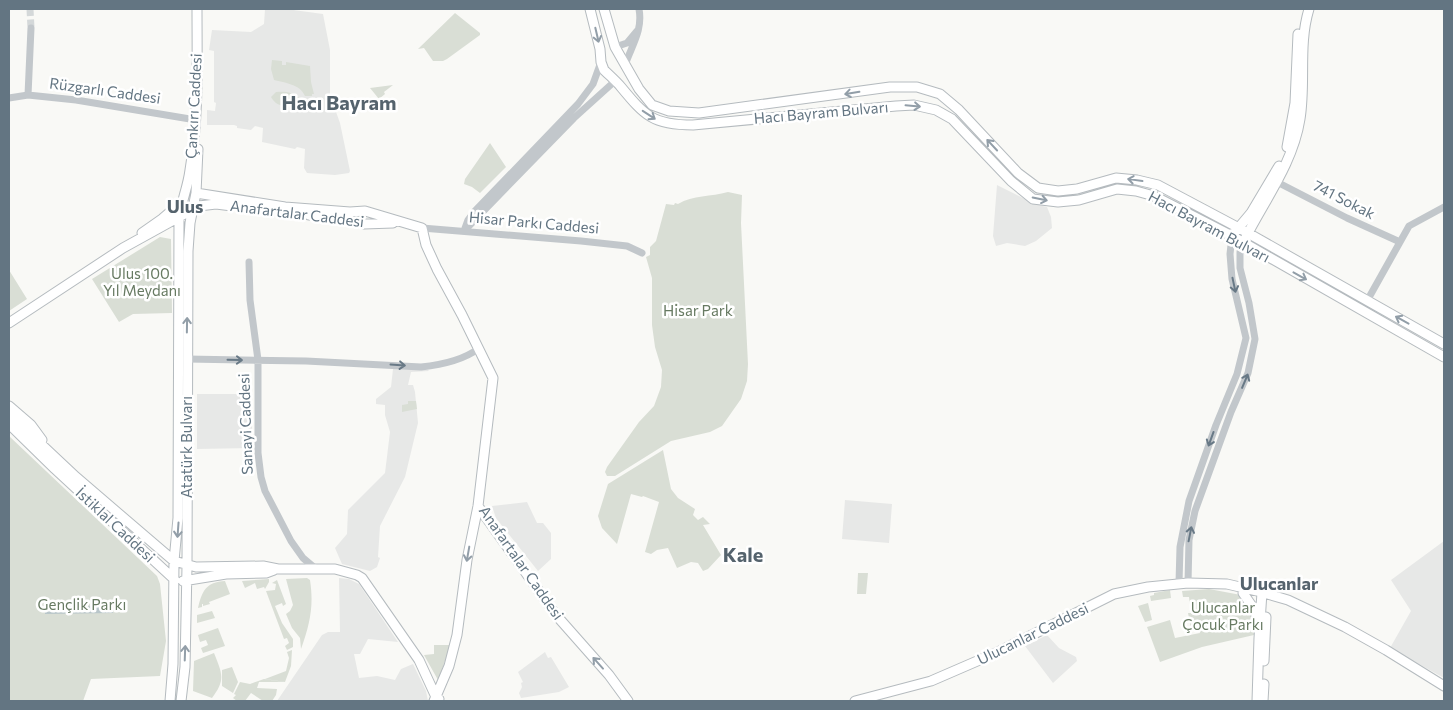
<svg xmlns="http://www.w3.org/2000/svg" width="1453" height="710" font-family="Commissioner,sans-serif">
	<rect width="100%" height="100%" fill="#f9f9f6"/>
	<path fill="#e7e8e7" d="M265,9H286L323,14L330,50V95L340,123L350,171L349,173L335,175L307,173L304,168L305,149L297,147L295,149L262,142L263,128L255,126L251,130L237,128V126L234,125H207V110L215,111L216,103L214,102V51L209,50L212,30L251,32L264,24Z
		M997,185L1035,204L1047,207L1051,217L1052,228L1036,241L1025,246L1007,243L996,246L993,236Z
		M393,369L428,370L429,371L411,372L408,385H413L415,392L418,423L405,477L380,526L378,557L380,558L377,567L370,571L342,564L335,548L347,534L348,510L385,473L390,432L385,415V405L376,404V399L391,387Z
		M197,394H252V448L197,449Z
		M845,500L892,504L889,543L842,539Z
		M527,502L537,523H543L551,533V559L538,571L496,518L492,506Z
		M1444,541V678L1390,648L1411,611L1391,580Z
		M339,578L349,579L359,584L398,642L368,639L360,654H354L359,678L377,676L395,680L401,669L413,664L426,691L428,701H277L322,635L328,632H340Z
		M1047,635L1059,648L1076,657L1077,661L1053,683L1025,646Z
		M545,652L548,658L551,657L569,687L559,692L521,698L519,693L522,687L521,683L523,682L518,672Z"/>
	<path fill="#d9ded5" d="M455,13L480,33V35L447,59L443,61H433L424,48L418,49Z
		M272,60L282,61V65H286V62L310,66L311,82L314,94H312V96H305C300,84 285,83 274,80L271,69Z
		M393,85L384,92L385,94L379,99L370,88Z
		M276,92C285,91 293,92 299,98L300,102C289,108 277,108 271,97Z
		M490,143L506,167L480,193L472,187L464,184L465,179Z
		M728,192L742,195L741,223L748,364L747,381L741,399L722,426L710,432L671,441L615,476H607L605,472L607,467L639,422L654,406L661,387L662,370L655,347L652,325V278L646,257L650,255V247L656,241L666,204L674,205L675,203L678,204C693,195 711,197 728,192Z
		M160,237L171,239L172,313L133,314L119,322L92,279Z
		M9,270L27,299L9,311Z
		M408,401H416L417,409L402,412V405L408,404Z
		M9,436L157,576L160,584L166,641L160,676L91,679L83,701H9Z
		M663,450L671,489L678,498L695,509L693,515L698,520L703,517L710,524L703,525L721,555L708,569L703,571L698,563L691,562L677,568L668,548L657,550L651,554L645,552L659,502L643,496L642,497L631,494L617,544L602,528L598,516L608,484Z
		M858,573H868L866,594H857Z
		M307,578L310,580C314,606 310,624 301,649L300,638L292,628L286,614L290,611L293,605L286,579Z
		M269,579V582L265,589L264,587L257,589L255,583L245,588L242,581Z
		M277,580L286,604L283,606L282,603L275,606L282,623L293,639V647L287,650L285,646L289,643L287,638L284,639L266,591L275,590L276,584L272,583Z
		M225,581L230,594L209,602L210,604L203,606V604H202V607L198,608C202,591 206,582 225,581Z
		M1209,589L1241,595L1255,621L1254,635L1202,647L1160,662L1147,627L1170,620L1175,638L1200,633L1199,627L1191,628L1188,613H1191L1189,597H1183L1182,591Z
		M1170,590L1171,598L1151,601L1150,596L1154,595V593Z
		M1148,603L1152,620L1145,622L1138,606Z
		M212,611L215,618L197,623V615Z
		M218,628L225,646L203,653L201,648L208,645L206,640L200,642L198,635Z
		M434,645H451L438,680L424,655L434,654Z
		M292,650L291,666L285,682L265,679L286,671L289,658L287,652Z
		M214,653C222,673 226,680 212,698L193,691L194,661Z
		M232,667L238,682L233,693L222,686V670Z
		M264,679L284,682H259L257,688L277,689L276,695L272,701H263L251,693L245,701H237L233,698L236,695L234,694L240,682L250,684Z"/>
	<path fill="#b9c6ca" d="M113,606V613L45,614V607Z"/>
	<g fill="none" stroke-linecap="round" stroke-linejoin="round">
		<path stroke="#d4d8d9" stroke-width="7" stroke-dasharray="7 3.5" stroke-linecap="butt" d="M30,9L31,28"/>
		<defs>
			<path id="major" d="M590,9L600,49L601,62L604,70C610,76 616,81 621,87C645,116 653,125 693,125L896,106L914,105L936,110L952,119L1011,181L1033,199L1058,202L1079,200L1117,189L1136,191L1154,196L1232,236L1444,357
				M604,9L615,47L639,89L652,105L669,111L699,113L890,87H917L940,94L959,110L1018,173L1038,188L1058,191L1077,189L1116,178L1137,180L1158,185L1239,228L1444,344
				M1287,147L1295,103L1298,34
				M196,193L285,207L350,212L365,211L422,228L426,245L437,269L462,315L493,378L478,506L467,560L457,635L449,666L434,701
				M309,215L344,219L364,224L393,223
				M1235,232L1251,213L1279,166
				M142,233L162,219L183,201
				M1246,237C1266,198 1293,163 1300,119C1306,82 1298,45 1309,9
				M9,323L123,248L199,206L216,204L232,206
				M9,406L31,425L42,440
				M9,414L76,477L174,561L196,567L263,566L278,569H335L357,575L362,578L419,660L436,697L439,699
				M9,424L55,469L175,580
				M478,506L556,615L609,675L628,701
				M183,581L226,574L266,573L274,570
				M1243,593L1254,609L1258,621
				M1264,661L1266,617
				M170,701L173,664L174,561L178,518L179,219C181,202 188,187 190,170C199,117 197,63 197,9
				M181,701L185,667L187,566L188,251L190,223L196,193L198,149
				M855,701L931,681L998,652L1114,594L1148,587L1188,583L1227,584L1257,591L1288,600L1345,627L1386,650L1444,686
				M1257,701L1259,638L1262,592
				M1263,701L1264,684"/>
		</defs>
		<use href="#major" stroke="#b5bbbf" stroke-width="11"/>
		<path stroke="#c2c7cb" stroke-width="7" d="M615,47L627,43L637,31
			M625,65C632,45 643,30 639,9
			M28,95L31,28
			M9,98L28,95L76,100L196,120
			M1277,182L1347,218L1400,242
			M422,228L581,241L627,246L642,253
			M466,229L574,118L615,81
			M464,231L468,220L474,212L578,104L593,84L601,62
			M249,262L250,300L258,360V453L261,477L265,491L291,541L303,558L316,569
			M1367,301L1409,226L1444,207
			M187,359L306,361L421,367C440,365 463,360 478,349
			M1179,583L1180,547L1189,501L1216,425L1237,374L1246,338L1232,279L1230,254L1232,236
			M1188,583L1189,540L1195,511L1231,412L1248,373L1255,339L1249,303L1240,268V252L1242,243"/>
		<use href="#major" stroke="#fff" stroke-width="9"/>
	</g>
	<defs><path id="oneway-shaft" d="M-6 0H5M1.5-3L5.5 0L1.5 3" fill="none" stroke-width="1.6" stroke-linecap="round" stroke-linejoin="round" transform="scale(1.25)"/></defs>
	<g stroke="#929ea8">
		<use href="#oneway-shaft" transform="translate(597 35) rotate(77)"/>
		<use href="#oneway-shaft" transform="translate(852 93) rotate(171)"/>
		<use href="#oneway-shaft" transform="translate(913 106) rotate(5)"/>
		<use href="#oneway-shaft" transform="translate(649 115) rotate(33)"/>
		<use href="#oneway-shaft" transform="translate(992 145) rotate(-133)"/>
		<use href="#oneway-shaft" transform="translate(1135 180) rotate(-172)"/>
		<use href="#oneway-shaft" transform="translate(1040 199) rotate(12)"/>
		<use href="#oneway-shaft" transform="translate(1300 276) rotate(29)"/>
		<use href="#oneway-shaft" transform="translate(1402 320) rotate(-151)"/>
		<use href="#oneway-shaft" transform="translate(187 325) rotate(-89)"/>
		<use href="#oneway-shaft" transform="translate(178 530) rotate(94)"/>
		<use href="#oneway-shaft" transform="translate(468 554) rotate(100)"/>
		<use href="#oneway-shaft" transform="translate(185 653) rotate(-88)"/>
		<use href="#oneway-shaft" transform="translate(598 663) rotate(-132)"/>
	</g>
	<g stroke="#687986">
		<use href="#oneway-shaft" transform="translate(1234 285) rotate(78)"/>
		<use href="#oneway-shaft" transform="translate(235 360) rotate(1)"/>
		<use href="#oneway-shaft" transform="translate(398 365) rotate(4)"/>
		<use href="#oneway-shaft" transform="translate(1245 381) rotate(-67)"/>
		<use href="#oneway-shaft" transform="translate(1211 439) rotate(110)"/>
		<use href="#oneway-shaft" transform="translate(1190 534) rotate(-79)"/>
	</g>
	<g text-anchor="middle" stroke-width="5" stroke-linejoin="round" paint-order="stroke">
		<g font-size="15" fill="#637582" stroke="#fff">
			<text transform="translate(105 91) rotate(8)" y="5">Rüzgarlı Caddesi</text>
			<text transform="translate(194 106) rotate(-87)" y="5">Çankırı Caddesi</text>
			<text transform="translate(821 113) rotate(-5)" y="5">Hacı Bayram Bulvarı</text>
			<text transform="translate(1344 200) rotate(27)" y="5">741 Sokak</text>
			<text transform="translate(297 214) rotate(7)" y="5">Anafartalar Caddesi</text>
			<text transform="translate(534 223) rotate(5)" y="5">Hisar Parkı Caddesi</text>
			<text transform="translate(1209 227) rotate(28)" y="5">Hacı Bayram Bulvarı</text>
			<text transform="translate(246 424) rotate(-92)" y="5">Sanayi Caddesi</text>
			<text transform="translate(187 447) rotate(-90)" y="5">Atatürk Bulvarı</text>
			<text transform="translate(115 525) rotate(43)" y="5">İstiklal Caddesi</text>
			<text transform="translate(521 563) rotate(55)" y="5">Anafartalar Caddesi</text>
			<text transform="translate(1033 634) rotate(-26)" y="5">Ulucanlar Caddesi</text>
		</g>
		<g font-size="15" fill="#677a62" stroke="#fff">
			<text x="142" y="279">Ulus 100.<tspan x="142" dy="17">Yıl Meydanı</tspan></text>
			<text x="698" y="316">Hisar Park</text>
			<text x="82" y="610">Gençlik Parkı</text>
			<text x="1223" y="613">Ulucanlar<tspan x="1223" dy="17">Çocuk Parkı</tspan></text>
		</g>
		<g font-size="18" font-weight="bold" fill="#55636d" stroke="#fff">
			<text x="185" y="213">Ulus</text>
			<text x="1279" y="590">Ulucanlar</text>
		</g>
		<g font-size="20" font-weight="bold" fill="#55636d" stroke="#fff">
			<text x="339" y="110">Hacı Bayram</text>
			<text x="743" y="562">Kale</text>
		</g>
	</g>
	<rect width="1453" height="710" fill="none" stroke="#637582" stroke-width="20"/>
</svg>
